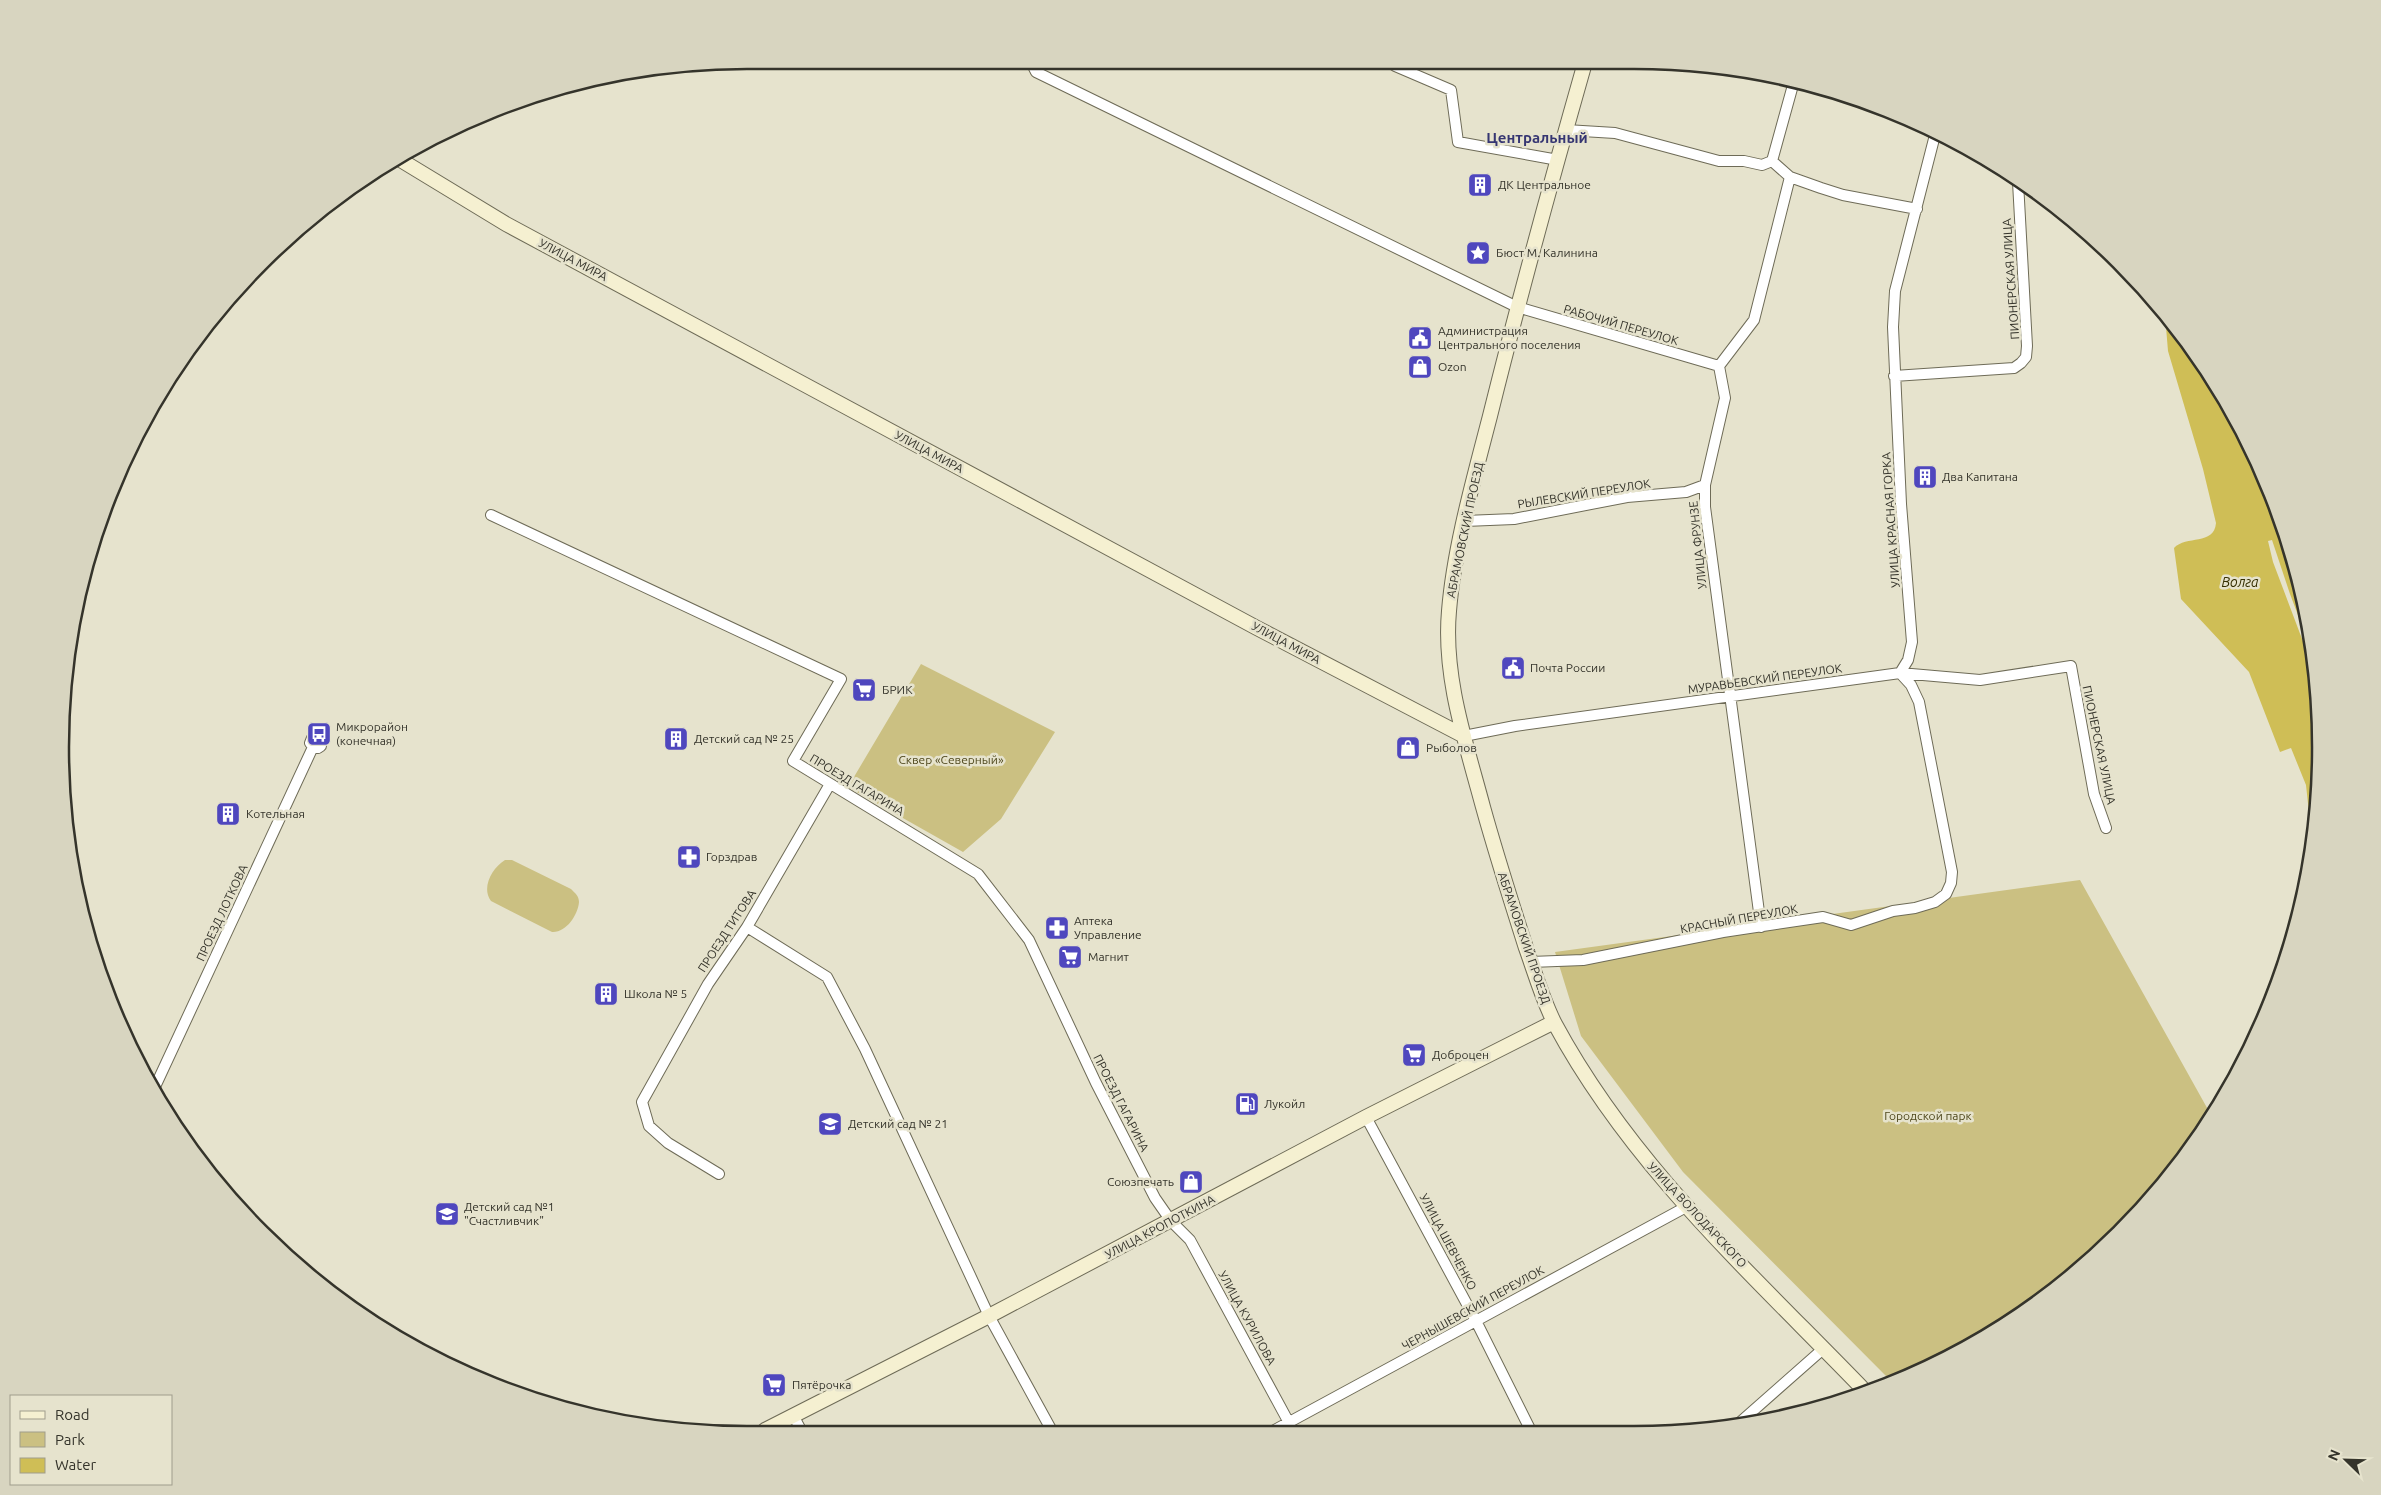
<svg xmlns="http://www.w3.org/2000/svg" width="2381" height="1495" font-family="Ubuntu,sans-serif">
	<rect width="100%" height="100%" fill="#e6e3cd"/>
	<path fill="#cbc082" d="M921,664L1055,732L1001,819L963,852L848,787Z
		M505,860H512L571,889C575,893 579,896 579,902C578,915 566,933 552,932L491,901C481,888 492,868 505,860Z
		M2080,880L2211,1115L2179,1166L2087,1265L1977,1343L1889,1379L1683,1172L1581,1036L1555,952Z"/>
	<path fill="#cfbe56" d="M2165,315L2229,404L2285,527L2315,658L2320,793L2314,828L2310,822L2306,785L2291,748L2280,752L2249,672L2181,599L2174,548C2186,535 2214,546 2216,523L2203,469L2168,351Z"/>
	<path fill="#e6e3cd" d="M2272,540L2290,594L2315,660L2316,676L2273,562L2268,541Z"/>
	<g fill="none" stroke-linecap="round" stroke-linejoin="round">
		<defs>
			<path id="street" d="M1033,66L1036,72L1517,307L1719,366
				M1395,66L1451,90L1458,142L1558,160
				M1566,130L1615,133L1719,161H1744L1762,165L1772,161
				M1772,161L1790,177L1821,188L1843,195L1917,209
				M1772,161L1793,85
				M1894,376L2014,368L2021,363L2026,357L2027,346L2018,182
				M491,515L841,679L793,761L978,874L1029,940L1096,1083L1155,1198L1171,1221L1190,1240L1294,1432
				M1465,521L1514,519L1627,497L1686,492L1705,485
				M1464,736L1515,726L1900,673L1980,680L2071,666L2094,794L2106,828
				M747,927L827,977L865,1049L989,1316L1052,1431
				M1761,927L1705,507V485L1725,398L1719,366L1754,320L1790,177
				M1531,962L1583,960L1723,932L1823,917L1851,925L1893,911L1915,908L1935,902L1946,894L1951,883L1952,872L1919,702L1911,685L1900,673L1908,660L1912,642L1901,504L1893,327L1895,291L1935,135
				M154,1089L313,747L310,743L312,738L317,736L321,738V746L318,748L313,747
				M1366,1117L1476,1321L1532,1433
				M719,1174L668,1143L649,1126L642,1102L708,984L747,927L830,784
				M793,1415L801,1430
				M1738,1424L1823,1349
				M1271,1432L1686,1207"/>
			<path id="secondary" d="M1584,66C1551,182 1519,299 1490,416C1474,478 1454,548 1449,611C1443,677 1466,743 1483,807C1496,854 1511,901 1526,948C1535,973 1543,1001 1555,1024C1632,1167 1752,1274 1864,1390
				M399,159L506,224L1257,628L1464,736
				M765,1430L989,1316L1366,1117L1554,1022"/>
		</defs>
		<use href="#street" stroke="#6e6b57" stroke-width="12"/>
		<use href="#secondary" stroke="#6e6b57" stroke-width="16"/>
		<use href="#street" stroke="#fff" stroke-width="10"/>
		<use href="#secondary" stroke="#f5f0d1" stroke-width="14"/>
	</g>
	<defs>
		<symbol id="building-square" viewBox="-11 -11 22 22"><rect x="-9" y="-9" width="18" height="18" rx="4" fill="#4f47be" stroke="#e6e3cd"/><path d="M-4-6H4V6H1V3H-1V6H-4ZM-2.5-4.3h1.7v1.8h-1.7ZM.8-4.3h1.7v1.8H.8ZM-2.5-1h1.7V.8h-1.7ZM.8-1h1.7V.8H.8Z" fill="#fff"/></symbol>
		<symbol id="sight-square" viewBox="-11 -11 22 22"><rect x="-9" y="-9" width="18" height="18" rx="4" fill="#4f47be" stroke="#e6e3cd"/><path d="M0-6L1.8-2.2L6-1.7L2.9 1.2L3.7 5.4L0 3.3L-3.7 5.4L-2.9 1.2L-6-1.7L-1.8-2.2Z" fill="#fff"/></symbol>
		<symbol id="civic-square" viewBox="-11 -11 22 22"><rect x="-9" y="-9" width="18" height="18" rx="4" fill="#4f47be" stroke="#e6e3cd"/><path d="M-.6-6.5H3V-4.5H.6V-3L4-1V1h2V6H-6V1h2V-1L-.6-3ZM-1.2 2.5V6h2.4V2.5Z" fill="#fff"/></symbol>
		<symbol id="shop-square" viewBox="-11 -11 22 22"><rect x="-9" y="-9" width="18" height="18" rx="4" fill="#4f47be" stroke="#e6e3cd"/><path d="M-5-2.5h2.3a2.7 3.5 0 0 1 5.4 0H5L5.5 6h-11ZM-1.5-2.5h3a1.5 2.3 0 0 0-3 0Z" fill="#fff"/></symbol>
		<symbol id="supermarket-square" viewBox="-11 -11 22 22"><rect x="-9" y="-9" width="18" height="18" rx="4" fill="#4f47be" stroke="#e6e3cd"/><path d="M-6-5.5h2.5l.6 2H6L4.5 2H-2.5L-4.4-4H-6ZM-1.5 3.2a1.3 1.3 0 1 0 .1 0ZM3 3.2a1.3 1.3 0 1 0 .1 0Z" fill="#fff"/></symbol>
		<symbol id="bus-square" viewBox="-11 -11 22 22"><rect x="-9" y="-9" width="18" height="18" rx="4" fill="#4f47be" stroke="#e6e3cd"/><path d="M-5-6H5V4H4V6H2V4H-2V6H-4V4H-5ZM-3.5-4V0h7V-4ZM-3.5 1.2v1.5H-2V1.2ZM2 1.2v1.5H3.5V1.2Z" fill="#fff"/></symbol>
		<symbol id="pharmacy-square" viewBox="-11 -11 22 22"><rect x="-9" y="-9" width="18" height="18" rx="4" fill="#4f47be" stroke="#e6e3cd"/><path d="M-2-6h4v4h4v4h-4v4h-4v-4h-4v-4h4Z" fill="#fff"/></symbol>
		<symbol id="fuel-square" viewBox="-11 -11 22 22"><rect x="-9" y="-9" width="18" height="18" rx="4" fill="#4f47be" stroke="#e6e3cd"/><path d="M-5.5-6h7V0h2V4h1.3V-2.5L3-4.5l.8-.8L6-3V5H2.5V1h-1V6h-7ZM-4.2-4.7v3.2H.2V-4.7Z" fill="#fff"/></symbol>
		<symbol id="school-square" viewBox="-11 -11 22 22"><rect x="-9" y="-9" width="18" height="18" rx="4" fill="#4f47be" stroke="#e6e3cd"/><path d="M0-5L7-2L0 1L-7-2ZM-4 1L0 2.5L4 1V4Q0 6-4 4Z" fill="#fff"/></symbol>
	</defs>
	<g fill-rule="evenodd">
		<use href="#building-square" x="1466" y="171" width="28" height="28"/>
		<use href="#sight-square" x="1464" y="239" width="28" height="28"/>
		<use href="#civic-square" x="1406" y="324" width="28" height="28"/>
		<use href="#shop-square" x="1406" y="353" width="28" height="28"/>
		<use href="#building-square" x="1911" y="463" width="28" height="28"/>
		<use href="#civic-square" x="1499" y="654" width="28" height="28"/>
		<use href="#supermarket-square" x="850" y="676" width="28" height="28"/>
		<use href="#bus-square" x="305" y="720" width="28" height="28"/>
		<use href="#building-square" x="662" y="725" width="28" height="28"/>
		<use href="#shop-square" x="1394" y="734" width="28" height="28"/>
		<use href="#building-square" x="214" y="800" width="28" height="28"/>
		<use href="#pharmacy-square" x="675" y="843" width="28" height="28"/>
		<use href="#pharmacy-square" x="1043" y="914" width="28" height="28"/>
		<use href="#supermarket-square" x="1056" y="943" width="28" height="28"/>
		<use href="#building-square" x="592" y="980" width="28" height="28"/>
		<use href="#supermarket-square" x="1400" y="1041" width="28" height="28"/>
		<use href="#fuel-square" x="1233" y="1090" width="28" height="28"/>
		<use href="#school-square" x="816" y="1110" width="28" height="28"/>
		<use href="#shop-square" x="1177" y="1168" width="28" height="28"/>
		<use href="#school-square" x="433" y="1200" width="28" height="28"/>
		<use href="#supermarket-square" x="760" y="1371" width="28" height="28"/>
	</g>
	<g text-anchor="middle" stroke-width="5" stroke-linejoin="round" paint-order="stroke">
		<g font-size="12" fill="#35342b" stroke="#e6e3cd" text-anchor="start">
			<text x="1498" y="189">ДК Центральное</text>
			<text x="1496" y="257">Бюст М. Калинина</text>
			<text x="1438" y="335">Администрация<tspan x="1438" dy="14">Центрального поселения</tspan></text>
			<text x="1438" y="371">Ozon</text>
			<text x="1942" y="481">Два Капитана</text>
			<text x="1530" y="672">Почта России</text>
			<text x="882" y="694">БРИК</text>
			<text x="336" y="731">Микрорайон<tspan x="336" dy="14">(конечная)</tspan></text>
			<text x="694" y="743">Детский сад № 25</text>
			<text x="1426" y="752">Рыболов</text>
			<text x="246" y="818">Котельная</text>
			<text x="706" y="861">Горздрав</text>
			<text x="1074" y="925">Аптека<tspan x="1074" dy="14">Управление</tspan></text>
			<text x="1088" y="961">Магнит</text>
			<text x="624" y="998">Школа № 5</text>
			<text x="1432" y="1059">Доброцен</text>
			<text x="1264" y="1108">Лукойл</text>
			<text x="848" y="1128">Детский сад № 21</text>
			<text x="1174" y="1186" text-anchor="end">Союзпечать</text>
			<text x="464" y="1211">Детский сад №1<tspan x="464" dy="14">"Счастливчик"</tspan></text>
			<text x="792" y="1389">Пятёрочка</text>
		</g>
		<g font-size="12" fill="#35342b" stroke="#e6e3cd">
			<text transform="translate(573 260) rotate(28)" y="4">УЛИЦА МИРА</text>
			<text transform="translate(2011 279) rotate(-94)" y="4">ПИОНЕРСКАЯ УЛИЦА</text>
			<text transform="translate(1621 325) rotate(16)" y="4">РАБОЧИЙ ПЕРЕУЛОК</text>
			<text transform="translate(929 452) rotate(28)" y="4">УЛИЦА МИРА</text>
			<text transform="translate(1584 494) rotate(-9)" y="4">РЫЛЕВСКИЙ ПЕРЕУЛОК</text>
			<text transform="translate(1891 520) rotate(-94)" y="4">УЛИЦА КРАСНАЯ ГОРКА</text>
			<text transform="translate(1465 530) rotate(-78)" y="4">АБРАМОВСКИЙ ПРОЕЗД</text>
			<text transform="translate(1698 545) rotate(-96)" y="4">УЛИЦА ФРУНЗЕ</text>
			<text transform="translate(1286 643) rotate(28)" y="4">УЛИЦА МИРА</text>
			<text transform="translate(1765 679) rotate(-8)" y="4">МУРАВЬЕВСКИЙ ПЕРЕУЛОК</text>
			<text transform="translate(2099 745) rotate(78)" y="4">ПИОНЕРСКАЯ УЛИЦА</text>
			<text transform="translate(857 785) rotate(31)" y="4">ПРОЕЗД ГАГАРИНА</text>
			<text transform="translate(222 913) rotate(-65)" y="4">ПРОЕЗД ЛОТКОВА</text>
			<text transform="translate(1739 919) rotate(-10)" y="4">КРАСНЫЙ ПЕРЕУЛОК</text>
			<text transform="translate(727 931) rotate(-57)" y="4">ПРОЕЗД ТИТОВА</text>
			<text transform="translate(1524 938) rotate(71)" y="4">АБРАМОВСКИЙ ПРОЕЗД</text>
			<text transform="translate(1121 1103) rotate(63)" y="4">ПРОЕЗД ГАГАРИНА</text>
			<text transform="translate(1697 1215) rotate(47)" y="4">УЛИЦА ВОЛОДАРСКОГО</text>
			<text transform="translate(1160 1227) rotate(-28)" y="4">УЛИЦА КРОПОТКИНА</text>
			<text transform="translate(1448 1242) rotate(62)" y="4">УЛИЦА ШЕВЧЕНКО</text>
			<text transform="translate(1473 1308) rotate(-29)" y="4">ЧЕРНЫШЕВСКИЙ ПЕРЕУЛОК</text>
			<text transform="translate(1247 1318) rotate(61)" y="4">УЛИЦА КУРИЛОВА</text>
		</g>
		<g font-size="12" fill="#4f481d" stroke="#e6e3cd">
			<text x="951" y="764">Сквер «Северный»</text>
			<text x="1928" y="1120">Городской парк</text>
		</g>
		<g font-size="14" font-style="italic" fill="#352e00" stroke="#e6e3cd">
			<text x="2240" y="587">Волга</text>
		</g>
		<g font-size="15" font-weight="bold" fill="#363672" stroke="#e6e3cd">
			<text x="1537" y="143">Центральный</text>
		</g>
	</g>
	<path d="M0 0H2381V1495H0ZM747 69H1634A678 678 0 0 1 2312 747V748A678 678 0 0 1 1634 1426H747A678 678 0 0 1 69 748V747A678 678 0 0 1 747 69Z" fill="#d8d5c0" fill-rule="evenodd"/>
	<path fill="none" stroke="#35342b" stroke-width="2.5" d="M747 69H1634A678 678 0 0 1 2312 747V748A678 678 0 0 1 1634 1426H747A678 678 0 0 1 69 748V747A678 678 0 0 1 747 69Z"/>
	<rect x="10" y="1395" width="162" height="90" fill="#e6e3cd" stroke="#9f9d8c"/>
	<rect x="20" y="1411" width="25" height="8" fill="#f5f0d1" stroke="#9f9d8c"/>
	<text x="55" y="1420" font-size="15" fill="#35342b">Road</text>
	<rect x="20" y="1432" width="25" height="15" fill="#cbc082" stroke="#9f9d8c"/>
	<text x="55" y="1445" font-size="15" fill="#35342b">Park</text>
	<rect x="20" y="1458" width="25" height="15" fill="#cfbe56" stroke="#9f9d8c"/>
	<text x="55" y="1470" font-size="15" fill="#35342b">Water</text>
	<g transform="translate(2346 1460) rotate(293)" stroke="#e6e3cd" stroke-width="4" paint-order="stroke">
	<path d="M0-4L9 19L0 12L-9 19Z" fill="#35342b"/>
	<text y="-8" font-size="14" font-weight="bold" text-anchor="middle" fill="#35342b">N</text>
	</g>
</svg>
